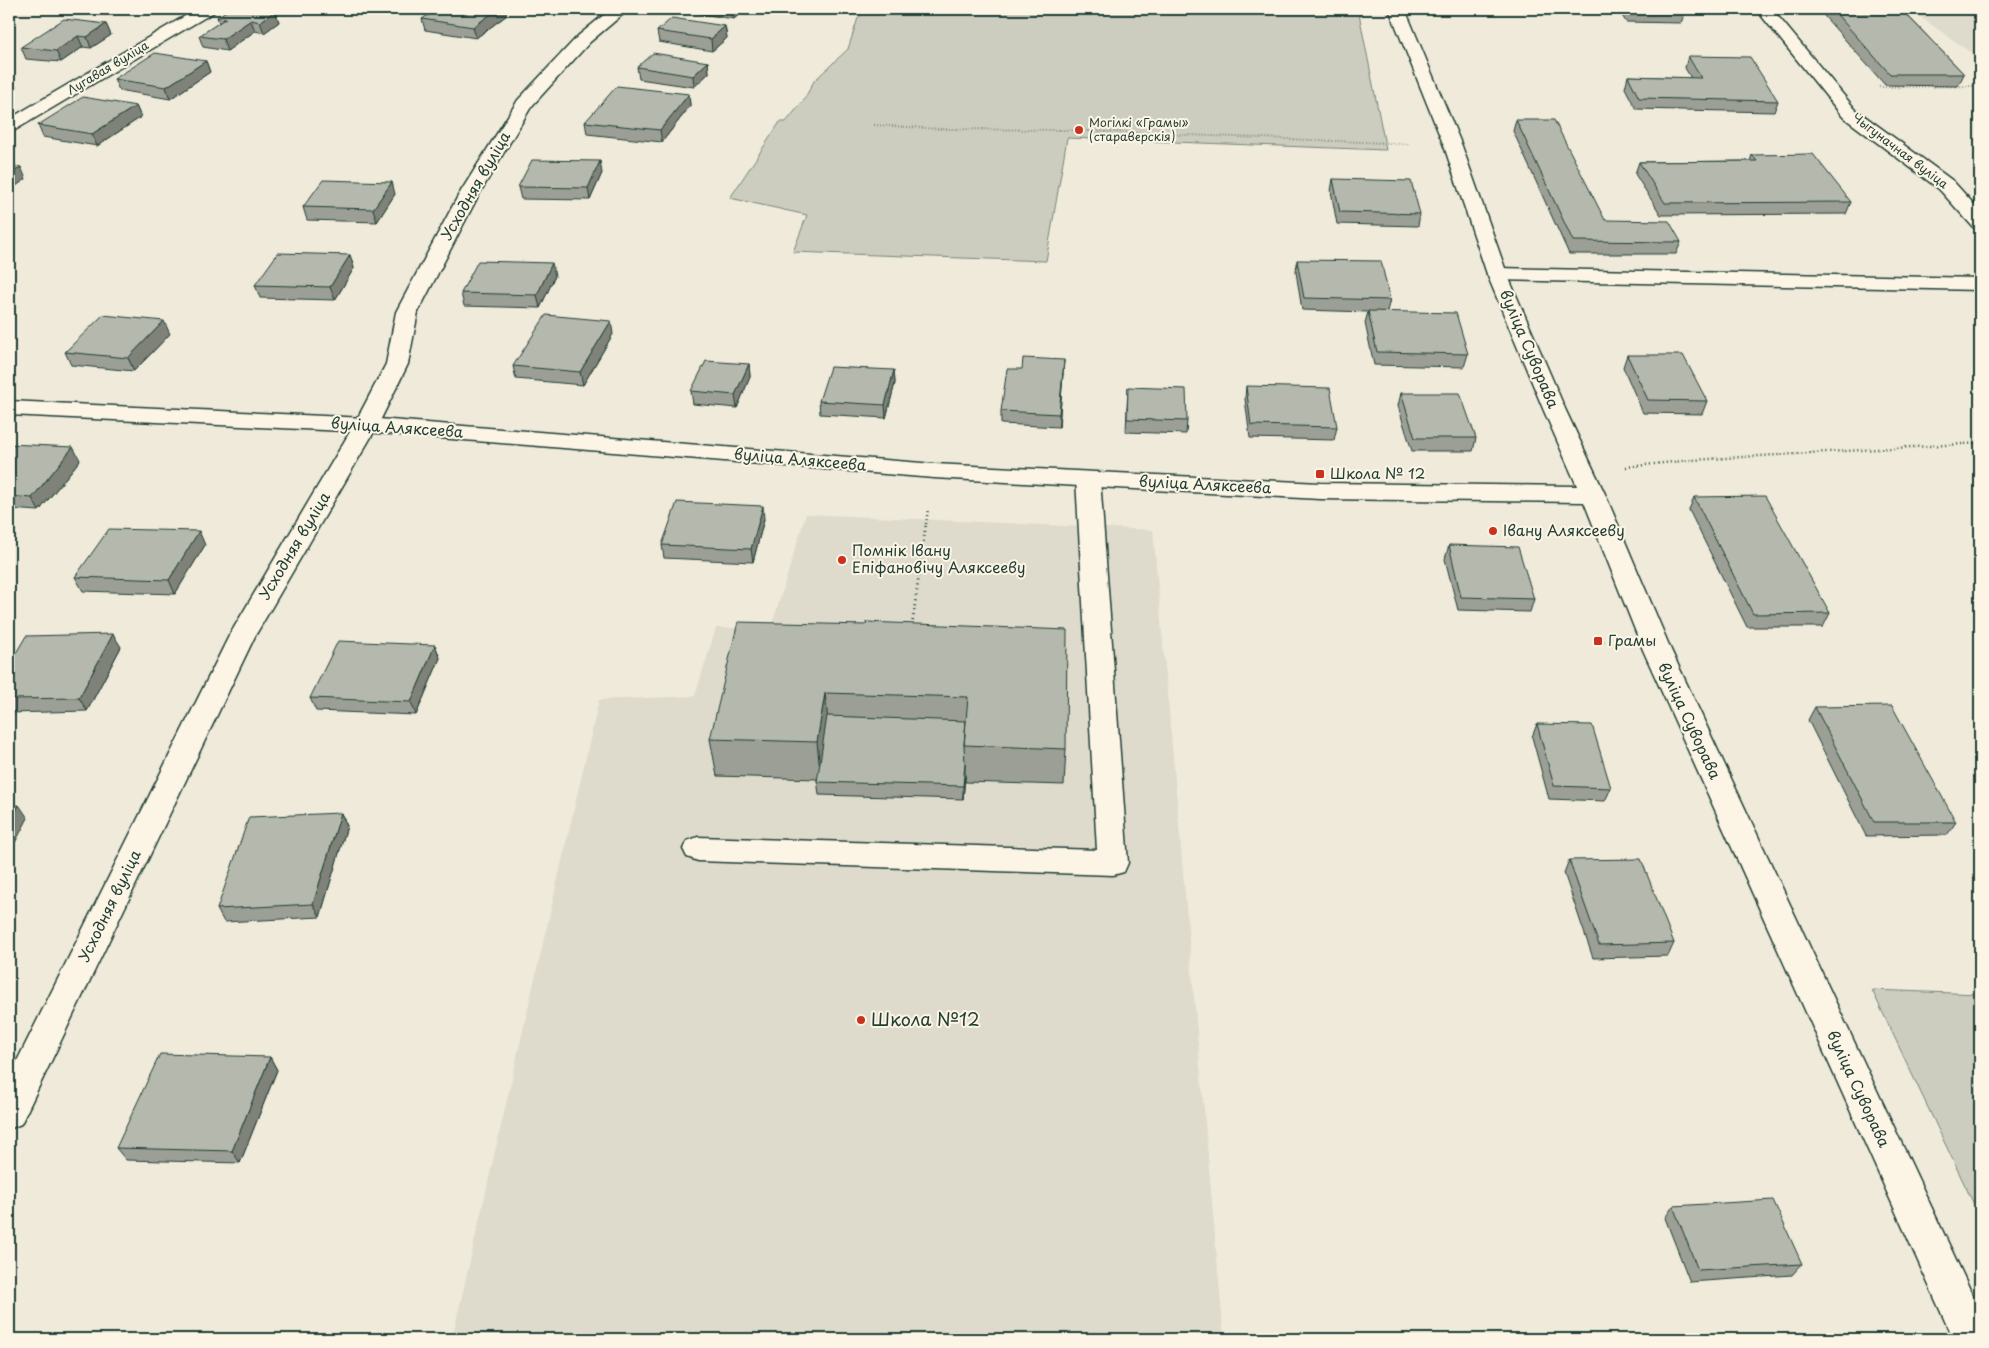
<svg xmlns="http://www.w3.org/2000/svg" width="1989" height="1348" font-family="'Playpen Sans',sans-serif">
	<rect width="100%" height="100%" fill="#efeada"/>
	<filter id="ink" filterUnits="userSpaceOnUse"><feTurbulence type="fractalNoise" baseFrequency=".02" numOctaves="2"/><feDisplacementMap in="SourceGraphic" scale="10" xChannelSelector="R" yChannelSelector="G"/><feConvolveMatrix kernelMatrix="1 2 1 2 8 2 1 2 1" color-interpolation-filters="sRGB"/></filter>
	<g filter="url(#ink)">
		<path fill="#dedbcc" d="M1909,9H1980V59Z
			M806,514L1153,530L1224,1339H452L599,700L695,696L716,628H771Z"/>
		<path fill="#cccdbf" stroke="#76857a" d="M868,9H1358L1386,150L1067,138L1046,261L793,252L807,215L730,198L780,122H786L804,100L814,81L848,49L858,18Z
			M1872,990L1980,994V1217Z"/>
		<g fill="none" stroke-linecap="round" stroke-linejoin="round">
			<defs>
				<path id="service" d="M1088,472L1097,474L1100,479L1128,863L1124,872L1113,875L698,861L687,857L683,849L687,841L698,837L1097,850L1076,479L1079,474Z"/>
				<path id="minor" d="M197,9H216L214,12L15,130L9,131V119Z
					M611,9H629L590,42L531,107L478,196L418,312L408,364L378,425L255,636L21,1124L9,1129V1077L229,636L354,425L386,364L396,312L458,196L518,100L578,36Z
					M1756,9H1772L1855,109L1953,181L1980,211V229L1973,227L1939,189L1843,117Z
					M1497,268L1980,278V290L1497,280L1490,278L1487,274L1490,270Z"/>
				<path id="tertiary" d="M1389,9H1405L1462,146L1507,274L1566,411L1605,494L1671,650L1980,1311V1339H1953L1643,650L1584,502L1320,499L934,478L366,432L9,415V401L366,418L934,464L1320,483L1577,486L1544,411L1487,274L1444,146Z"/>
			</defs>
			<use href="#service" stroke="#1f3d34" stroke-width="3"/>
			<use href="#minor" stroke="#1f3d34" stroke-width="3"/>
			<use href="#tertiary" stroke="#1f3d34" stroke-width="3"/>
			<path stroke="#1f3d34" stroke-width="2" stroke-dasharray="0.5 2.5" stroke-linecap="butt" d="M1879,87L1980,86
				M874,125L941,129L1063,130L1410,144"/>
			<path stroke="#1f3d34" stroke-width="2.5" stroke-dasharray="1 3" stroke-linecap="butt" d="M1626,467L1692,460L1980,443
				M926,524L928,509"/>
			<path stroke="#1f3d34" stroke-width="3" stroke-dasharray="1 4" stroke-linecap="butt" d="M912,626L926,523
				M1598,641L1607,643"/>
			<use href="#service" fill="#fcf5e5" fill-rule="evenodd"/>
			<use href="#minor" fill="#fcf5e5" fill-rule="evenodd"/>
			<use href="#tertiary" fill="#fcf5e5" fill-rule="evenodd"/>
		</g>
		<path fill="#9c9f95" stroke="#1f3d34" d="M116,9H141L136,12Z
			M569,9H582L580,10Z
			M681,9H745L734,19L682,11Z
			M1618,9H1683L1685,12L1681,23L1626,22Z
			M1818,9H1901L1964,74L1958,86L1885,85Z
			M275,11L279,22L264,33L255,31L227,51L203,47L199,36L219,23L217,17Z
			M507,15L476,38L425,30L422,19Z
			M106,24L111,35L91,48L83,47L61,62L26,59L21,47Z
			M725,26L727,38L712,51L659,42L657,31Z
			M1688,56L1778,101L1774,112L1636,109L1625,88L1628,76L1691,78L1685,68Z
			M206,61L210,72L170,99L119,90L114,79Z
			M708,62L709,73L694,87L639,79L637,67Z
			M689,94L690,106L662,142L587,134L585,122Z
			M136,106L141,117L97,146L43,137L38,125Z
			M1516,120L1605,220L1681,242L1676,254H1569L1513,131Z
			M1752,155L1851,202L1846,214L1661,215L1635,174L1639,162L1750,161Z
			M602,173L590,200L521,199L518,187Z
			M1333,179L1420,214L1418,226L1337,224L1331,191Z
			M395,194L377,222L307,220L303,207Z
			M350,255L354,268L335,300L260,298L255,285Z
			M1297,260L1390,300L1387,311L1468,354L1464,367L1374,365L1365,323L1368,312L1302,310L1296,272Z
			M555,276L540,308L464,306L461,293Z
			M170,334L134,371L71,365L65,352Z
			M613,334L583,385L516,379L513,366Z
			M1627,355L1707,401L1702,414L1643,413L1623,367Z
			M749,364L750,377L737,408L693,404L691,391Z
			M894,370L895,383L886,418L820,414L819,401Z
			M1063,373L1059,427L1001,424V411Z
			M1246,386L1337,427L1334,440L1250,438L1245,399Z
			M1128,387L1187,421L1186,434L1126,432Z
			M1401,393L1476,438L1473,451H1412L1398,406Z
			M9,444L80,460L39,511L9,509Z
			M1694,497L1830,613L1823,627H1747L1689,510Z
			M764,519L753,562L664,558L662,545Z
			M205,545L175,594L83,591L75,577Z
			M1449,545L1534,599L1530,612L1458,610L1445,559Z
			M866,625L1066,749L1064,785L965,782V776L963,799L819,795L817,779L717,776L710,739Z
			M435,645L440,658L416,715L316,711L310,698Z
			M121,647L87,711L9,713V665Z
			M1815,707L1956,822L1947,835L1866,836L1808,720Z
			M1537,724L1611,788L1605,801L1549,799L1532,737Z
			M341,813L347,826L320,917L224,922L217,909Z
			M1569,860L1674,943L1668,956L1593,958L1564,873Z
			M270,1057L277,1070L240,1163L126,1160L116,1148Z
			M1673,1206L1802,1264L1792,1275L1690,1282L1665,1218Z"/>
		<path fill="#7f8279" stroke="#1f3d34" d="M135,9H141L136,12Z
			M498,9H505L507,15L476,38L473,27Z
			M733,9H745L734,19Z
			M275,11L279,22L264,33L260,22Z
			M251,20L255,31L227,51L223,39Z
			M106,24L111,35L91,48L87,37Z
			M725,26L727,38L712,51L711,39Z
			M78,36L83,47L61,62L56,51Z
			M206,61L210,72L170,99L166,87Z
			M708,62L709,73L694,87L693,76Z
			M12,78L17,89L9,94V80Z
			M689,94L690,106L662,142L660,130Z
			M136,106L141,117L97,146L92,134Z
			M600,161L602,173L590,200L588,188Z
			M21,167L26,179L9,191V175Z
			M392,182L395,194L377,222L373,209Z
			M350,255L354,268L335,300L330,287Z
			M552,263L555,276L540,308L537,295Z
			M9,321L11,325L9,328Z
			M164,321L170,334L134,371L128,358Z
			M611,321L613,334L583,385L580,372Z
			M1064,360L1063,373L1059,427V414Z
			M749,364L750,377L737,408L735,395Z
			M894,370L895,383L886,418L885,405Z
			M73,447L80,460L39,511L32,498Z
			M763,506L764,519L753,562L751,549Z
			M199,531L205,545L175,594L169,580Z
			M113,634L121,647L87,711L79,698Z
			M435,645L440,658L416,715L411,702Z
			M825,693L829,730L821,779L817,742Z
			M965,763V776L963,799V786Z
			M19,805L28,818L9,854V824Z
			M341,813L347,826L320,917L313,904Z
			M270,1057L277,1070L240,1163L232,1151Z"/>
		<path fill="#b5b9ad" stroke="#1f3d34" d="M229,9H256L275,11L260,22L251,20L223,39L199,36L226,18L217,17Z
			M437,9H498L473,27L422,19Z
			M1628,9H1683L1685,12L1629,11Z
			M1832,9H1901L1964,74H1890Z
			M672,18L725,26L711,39L657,31Z
			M64,19L106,24L87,37L78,36L56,51L21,47Z
			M155,53L206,61L166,87L114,79Z
			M653,53L708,62L693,76L637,67Z
			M1688,56L1750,57L1778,101L1639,98L1628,76L1701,78Z
			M617,86L689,94L660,130L585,122Z
			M83,97L136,106L92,134L38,125Z
			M1516,120H1554L1605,220L1669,221L1681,242L1573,241Z
			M1813,154L1851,202L1665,203L1639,162L1757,161L1752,155Z
			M532,160L600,161L588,188L518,187Z
			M9,165L21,167L9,175Z
			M1333,179L1411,181L1420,214L1340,212Z
			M323,180L392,182L373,209L303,207Z
			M278,253L350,255L330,287L255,285Z
			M1297,260L1381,261L1390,300L1304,298Z
			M478,261L552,263L537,295L461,293Z
			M1368,311L1456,313L1468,354L1377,352Z
			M103,315L164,321L128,358L65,352Z
			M546,315L611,321L580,372L513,366Z
			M1627,355H1683L1707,401L1648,400Z
			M1023,358L1064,360L1059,414L1001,411L1007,369H1022Z
			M706,361L749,364L735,395L691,391Z
			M830,367L894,370L885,405L819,401Z
			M1246,386L1330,388L1337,427L1251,425Z
			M1128,387L1186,389L1187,421L1127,419Z
			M1401,393H1460L1476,438H1415Z
			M9,444L73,447L32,498L9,496Z
			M1765,496L1830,613L1753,614L1694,497Z
			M677,502L763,506L751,549L662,545Z
			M109,529L199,531L169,580L75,577Z
			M1449,545L1518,547L1534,599L1461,597Z
			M738,622L866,625L867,622L1067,630L1066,749L964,745L968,697L825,693L817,742L710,739Z
			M113,634L79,698L9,699V665L26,636Z
			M338,641L435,645L411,702L310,698Z
			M1892,706L1956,822H1874L1815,707Z
			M827,716L966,721L964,745L965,763L963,786L817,782Z
			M1537,724L1592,725L1611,788L1554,786Z
			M9,805H19L9,824Z
			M341,813L313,904L217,909L249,817Z
			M1641,859L1674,943L1599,945L1569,860Z
			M160,1054L270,1057L232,1151L116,1148Z
			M1773,1200L1802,1264L1698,1270L1673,1206Z"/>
	</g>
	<g fill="#c8321e" stroke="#fcf5e5" stroke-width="2">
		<circle cx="1079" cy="130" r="5"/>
		<rect x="1315" y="469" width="10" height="10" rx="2.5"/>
		<circle cx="1493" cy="531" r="5"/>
		<circle cx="842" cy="560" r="5"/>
		<rect x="1593" y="636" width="10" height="10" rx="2.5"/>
		<circle cx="861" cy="1020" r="5"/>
	</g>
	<g text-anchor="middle" stroke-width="4" stroke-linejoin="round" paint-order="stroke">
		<g font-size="12" fill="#1f3d34" stroke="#fcf5e5">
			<text transform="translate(108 68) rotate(-31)" y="4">Лугавая вуліца</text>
			<text transform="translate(1900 151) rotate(37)" y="4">Чыгуначная вуліца</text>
		</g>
		<g font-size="12" fill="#1f3d34" stroke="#fcf5e5" text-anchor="start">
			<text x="1089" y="127">Могілкі «Грамы»<tspan x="1089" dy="14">(стараверскія)</tspan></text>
		</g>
		<g font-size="15" fill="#1f3d34" stroke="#fcf5e5">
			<text transform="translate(476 186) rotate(-60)" y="5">Усходняя вуліца</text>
			<text transform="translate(1529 349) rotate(67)" y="5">вуліца Суворава</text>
			<text transform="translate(397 428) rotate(4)" y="5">вуліца Аляксеева</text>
			<text transform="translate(800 460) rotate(5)" y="5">вуліца Аляксеева</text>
			<text transform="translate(1205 485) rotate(3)" y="5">вуліца Аляксеева</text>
			<text transform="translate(295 546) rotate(-59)" y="5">Усходняя вуліца</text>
			<text transform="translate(1689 721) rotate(65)" y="5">вуліца Суворава</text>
			<text transform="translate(110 906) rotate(-64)" y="5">Усходняя вуліца</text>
			<text transform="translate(1858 1089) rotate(65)" y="5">вуліца Суворава</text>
		</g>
		<g font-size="15" fill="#1f3d34" stroke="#fcf5e5" text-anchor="start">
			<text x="1330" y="479">Школа № 12</text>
			<text x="1503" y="536">Івану Аляксееву</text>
			<text x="852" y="556">Помнік Івану<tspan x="852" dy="17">Епіфановічу Аляксееву</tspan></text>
			<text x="1608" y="646">Грамы</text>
		</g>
		<g font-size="18" fill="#1f3d34" stroke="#fcf5e5" text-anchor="start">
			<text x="871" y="1026">Школа №12</text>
		</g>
	</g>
	<rect width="1989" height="1348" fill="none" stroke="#fcf5e5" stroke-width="30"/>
	<rect x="15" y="15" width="1959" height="1318" fill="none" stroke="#1f3d34" stroke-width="2" filter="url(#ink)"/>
</svg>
